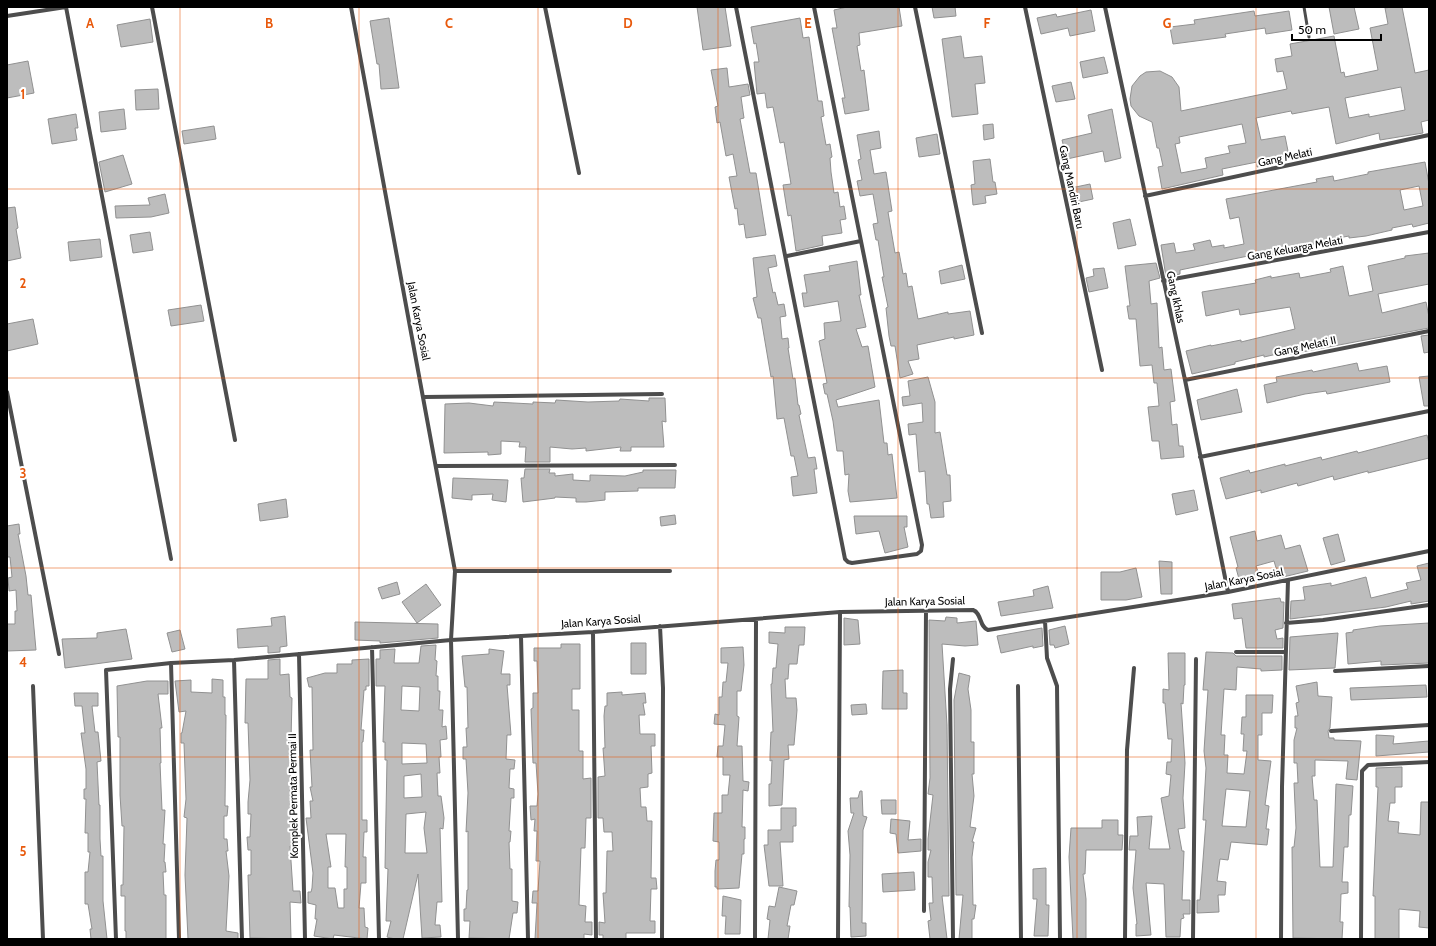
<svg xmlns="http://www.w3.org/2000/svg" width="1436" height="946" font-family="Cabin,sans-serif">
	<rect width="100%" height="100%" fill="#fff"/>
	<path fill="#bdbdbd" stroke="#919191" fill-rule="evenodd" d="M697,7H725L731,46L703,50Z
		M847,7H899L902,26L859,33L860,45L857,46L861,71L864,70L869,110L845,114L842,98H845L832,28H837L834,10Z
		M932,7H955L956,16L934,18Z
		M1329,7H1354L1359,29L1334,34Z
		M1392,7H1402L1415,73L1429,70V120L1421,122L1423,133L1380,140L1379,133L1336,144L1329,107L1292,114L1291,111L1256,118L1261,140L1285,136L1289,156L1269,160L1270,164L1257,167V162L1222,169L1223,175L1162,189L1158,167L1163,166L1159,148H1157L1152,122L1139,116L1131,106L1130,99L1132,86L1140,76L1146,72L1160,71L1172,77L1179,87L1181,111L1287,89L1283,71L1277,72L1275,59L1292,56L1290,44L1334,36L1341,73L1344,72L1345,77L1378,70L1370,28L1388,24L1385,8ZM1401,87L1405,110L1369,117V114L1349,118L1345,98ZM1242,124L1246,143L1228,146L1230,153L1205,158L1207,168L1181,173L1175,144L1180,143L1179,137Z
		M1091,10L1095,31L1070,36L1068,28L1041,34L1037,18L1056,14L1057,17Z
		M1254,11L1255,16L1289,11L1292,30L1266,34L1265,28L1225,34L1226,37L1173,44L1170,27L1195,24L1194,20Z
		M389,18L399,88L381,89L379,64H377L370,21Z
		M800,18L803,38L809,37L818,101H822L824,116L821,117L826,145L830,144L832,157L830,158L831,172L834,193L838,192L840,207L844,206L846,219L840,220L842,233L822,236L823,245L796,251L791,215L788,216L783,185L791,184L784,142L780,143L773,107L767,108L765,93L757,94L754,62H759L756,43L754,44L751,27Z
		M150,19L153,42L121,47L117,25Z
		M961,36L964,58L982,56L985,83L975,84L978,114L952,117L942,39Z
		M1104,57L1108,73L1083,78L1080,62Z
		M28,61L34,93L7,98V65Z
		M727,68L729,87L748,84L750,95L741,97L744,118L740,119L750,173H756L766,235L746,238L744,224L739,225L737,208L735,209L729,177L737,176L733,154L726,156L720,122L717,123L715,107L718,106L711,70Z
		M1071,82L1075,99L1056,102L1052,86Z
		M158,89L159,109L136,110L135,90Z
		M124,109L126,129L101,132L99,112Z
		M1112,109L1121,158L1105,162L1103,151L1067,159L1062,140L1092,133L1088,115Z
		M76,114L78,128H75L77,140L52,144L48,119Z
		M993,124L994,138L984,140L983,125Z
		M214,126L216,139L184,144L182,131Z
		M879,131L881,148L870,150L874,174L886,172L892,211L888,212L895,253L899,252L903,274L906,273L908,287L912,286L918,319L948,312V314L970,311L974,335L954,339V337L917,345L919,359L908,361L913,374L900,378L895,346H891L889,336L886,308L888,307L882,277H884L878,240H876L873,224L878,223L873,194L860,196L857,181L862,180L858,160L861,159L857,135Z
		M937,134L940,154L919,157L916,138Z
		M123,155L132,184L105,192L99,162Z
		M990,159L993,182H995L997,194L985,196L986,203L973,205L971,185L975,184L973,161Z
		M1425,162L1429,184V223L1413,227L1412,224L1392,228V230L1366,236L1349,238V236L1327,240V241L1313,244V246L1270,256V254L1248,259V256L1180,270V274L1166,277L1161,245L1174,243L1176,253L1195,250L1193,244L1210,240L1212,247L1224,245V248L1244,244L1239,217L1230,219L1226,199L1317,182L1316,179L1333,176L1334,181L1368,174V172ZM1419,186L1423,206L1404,210L1400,190Z
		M1090,184L1093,199L1074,203L1071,188Z
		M165,194L169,213L151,217L116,218L115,206L150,205L148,198Z
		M15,207L18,228L16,229L21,258L7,261V208Z
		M1130,219L1136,245L1118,249L1113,223Z
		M150,232L153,250L133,253L130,235Z
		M100,239L102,257L70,261L68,242Z
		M1429,253V284L1378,294L1382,313L1426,302L1429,317V328L1286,355V352L1264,357V355L1235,362V364L1192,374L1186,351L1211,345V346L1241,340V342L1295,329L1290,307L1240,315L1239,309L1206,316L1202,292L1256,283L1255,280L1271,276V278L1299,273L1300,278L1331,272L1330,269L1343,266L1349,296L1373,291L1368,266L1405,258V256Z
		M775,255L777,266L768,268L773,293L775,292L778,305L784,304L786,316L780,317L782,339L788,338L789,348H788L793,379L795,378L798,405H799L801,414L799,415L808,458L815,457L817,469H814L817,493L793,496L791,477L798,476L794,456H791L784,418L777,419L773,376L771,377L761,318H758L753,298L757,297L753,258Z
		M857,261L861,295H859L866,327L856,329L862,347L868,346L875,387L836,400L838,407L879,400L884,443H887L888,455L892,454L897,498L850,502L848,491L849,474L845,475L843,451H837L833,421L827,394H825L823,384L827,383L819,341L825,339L824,323L841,321L838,301L804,307L802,293H807L804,275L830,271L829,266Z
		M1156,263L1160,278L1149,281L1151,304L1157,303L1159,348L1162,347L1164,370L1171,369L1175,401L1170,402L1172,425L1177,424L1179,446H1183L1184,457L1161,459L1159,441H1152L1148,407L1159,406L1157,383H1154L1152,365L1140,366L1136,319H1129L1127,306H1130L1125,266Z
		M962,265L965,279L941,284L939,271Z
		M1104,268L1108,288L1089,292L1086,278L1094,276L1093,269Z
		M201,305L204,321L171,326L168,310Z
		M33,319L38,344L7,351V324Z
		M1429,335V352L1424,353L1421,336Z
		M1357,363L1359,371L1387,366L1390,382L1327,394L1326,391L1305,394L1267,403L1264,385L1277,382L1276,377L1312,370L1313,372Z
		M1429,376V406H1424L1419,377Z
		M928,377L935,402V433L940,432L947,475H950L951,501L943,502L944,517L931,518L929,504H927L925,471L919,472L916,434L909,435L908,424L923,422L922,403L903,406L902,397L910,396L908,381Z
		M1237,389L1242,412L1201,420L1197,400Z
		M649,398H665L666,422L662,421L664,447H631V451H620L621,447L586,451V448L572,449L550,447V462H525L526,447H519L520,442L501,441V454L488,455V452L444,453L445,404L469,403L493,406L494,402L533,404V402L555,403L556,400L588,402L619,401L620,399L649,401Z
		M1427,435L1429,443V458L1368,473V471L1334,480L1333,476L1298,486L1297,483L1261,493V490L1226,499L1220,478L1249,470L1250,473L1285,464V466L1321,457L1322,460L1357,451L1358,453Z
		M525,469H550L549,473H555V476L573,474V480L590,481V475L625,476L643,472V470H676L675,488H638V491L605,492V500L586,502H576V498L555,497V498L523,502L521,478H524Z
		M453,478L508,480L506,502L492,500L493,494L472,495V500L452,498Z
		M1194,490L1198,510L1176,515L1172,494Z
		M286,499L288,517L260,521L258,504Z
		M675,515L676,524L661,526L660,517Z
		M854,516H907V527H904L908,547L885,553L879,531L856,534Z
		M19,524L20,534H18L26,576L28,595H31L36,650L7,651V624H15V611H17L16,590L9,591L8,578L12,577L10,557H7V526Z
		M1255,531L1257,541L1281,535L1285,549L1300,545L1308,571L1279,578L1274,561L1256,566L1259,574L1239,579L1236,568L1238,567L1230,537Z
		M1338,534L1345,561L1331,565L1323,538Z
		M1159,561L1172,562V594H1161Z
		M1429,563V601L1411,604V601L1386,607L1290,619L1291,601L1305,600L1303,587L1331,583V586L1366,577L1371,598L1408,589L1406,583L1421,580L1417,566Z
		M1136,568L1142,597L1126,600H1101V572H1120Z
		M397,582L400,594L382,599L378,588Z
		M426,584L441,605L417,623L402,602Z
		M1048,586L1053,608L1001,616L998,602L1034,596L1033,590Z
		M1280,598L1281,602H1284L1283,628L1275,630L1277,639L1283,638V648H1246L1242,618L1234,619L1232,604Z
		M285,616L287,646L280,647V652L268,653V646L238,648L237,629L272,626L271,618Z
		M946,617L957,618V623L976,621L978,645L965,646L942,644L947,725L949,896H942L947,939H930L928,921L931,920L929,903H933L932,877H928V862L931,850H928V839L933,795L928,794L930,778L929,620L945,621Z
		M844,618L858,620L860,644L844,645Z
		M355,622L438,624V638L380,643V641L355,640Z
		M1429,623V663L1381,665V661L1348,664L1346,633L1353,632V630L1380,626Z
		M1065,626L1069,644L1055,648L1054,645H1050L1049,630Z
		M785,627H805L804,645H799L797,664H789L788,679H785L786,698H796L797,710L794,745H788L789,759L784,760L782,805L769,806V784H771L772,760L770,761V755L771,732H773L771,684H772L773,668H776L778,644L769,643V632L785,633Z
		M1042,628L1043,646L1033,648V646L1001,653L997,636Z
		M126,629L132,659L65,668L62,639L97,638V633Z
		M180,630L185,649L172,652L167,633Z
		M1338,633L1335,668L1289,670L1290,637Z
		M631,643H646V674H631Z
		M561,644H580V689H572V710H579V751H583V779L591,778V818H586L585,848H581L579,905L586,906L585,922H592V935L584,934V939H535L537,903H532L533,891H538L540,861H536L537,831H534L535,819L531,820L530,806H537L538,794L536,763H533L531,709L533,708V693H538L537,661H534V648H561Z
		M436,645L435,660L437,661L436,676H438V691H440L439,710H443L442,727L446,726L447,739L440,740L441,757H439L440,773H437L438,796H441L444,818L443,829L440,828L442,902H437L435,925H440L441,937L422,938L418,874L403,939H395L387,937L391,921H386L388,869L385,868L387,760H385V742H383L385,686H376V659H380V650L395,649L394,663H419L421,646ZM402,686L420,687L419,711L401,710ZM402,743L426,744L427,763L402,764ZM421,774L422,797L404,798V776ZM426,812L424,828L427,853H405L406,814Z
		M743,647L744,665L741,691H737V716L739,717L737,746H742L743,781L749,782L748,791L743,790L742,827H745V839H744V854H742L739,888L717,889V887H715V871L716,860H719V842L713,841L714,813H722V795H728L730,775H723V757H717L718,746H723L725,725L714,724L715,714L719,715V697H722L723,682H726L728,663H721V648Z
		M489,649L504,651L501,674H510V685H507L511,735H507L506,759L515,760L514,769H510L509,788L514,789V798H511L509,831H511L510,842H509L510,869H512V901L518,902L517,913H513L509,939L469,938L470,921H464V909H466L467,890H468V831L466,832L468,793L466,759H463V747H467L466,728H468L467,687H465L462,656L489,654Z
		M1206,652L1233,653L1236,656H1282V670L1261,671V669L1237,667L1236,690L1224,689L1221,735H1225L1224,755H1228L1227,773L1244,774L1247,751H1243L1244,734H1241L1242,717H1246V695H1273L1272,713H1262V735H1258V760L1271,761L1265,805L1269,806L1266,829H1269L1267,845L1231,842L1228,860L1220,859L1217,881L1226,882L1225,895H1218L1219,912L1197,913V900H1200L1206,820H1203L1206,768L1204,751L1208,690H1203ZM1226,789L1250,791L1246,827L1222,826Z
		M1168,653H1185V685H1184L1183,704L1181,703L1185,763L1183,798L1185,828L1178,829L1182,851H1184L1182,900H1190V914H1183L1184,918L1181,919L1180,937H1166L1164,884L1146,883L1151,935L1136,936V924H1137L1133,888L1136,850H1129L1130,836H1138L1137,817L1152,816L1149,849H1170L1161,798L1169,796L1171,775L1166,774L1167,762H1171L1172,739H1168L1165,703H1163V689L1169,690Z
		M280,659V675L289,674L290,697L292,698L290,784L292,846H290L293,891H300L301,903L290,902L291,939L250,938L248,875H251V850H248L247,837H250L251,814H248V802L250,780L248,723H245L246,679H268V660Z
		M369,659V686H366V690H364L361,730H364L363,742H362V820H367V832H364L363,857H366V883H361L359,908H364L365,927L368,928L367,939L334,935L333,939L314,936L317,919H315L316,905L308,903V892H311L312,888L313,873L306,818H311L310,801H313L310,787H312L310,750H313L312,687H309L307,678L325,673H337V664H352V660ZM326,834H346L345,867H347V889H344V908H338L335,888H328V867H331Z
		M903,670V693H907V709H882L883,671Z
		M959,673L970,676L968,689L971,710V742H974V774H972L974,796L970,827L976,828L972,842H974L972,857L973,905H976L974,919H972V939H959L963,895H956L954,700Z
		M212,679L223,680V697H225V715H226L225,806H228L227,816H224V839H227L228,851H226L229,876L226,931L238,933V939H188L185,875L187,818L184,817L186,799L184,743H181V733H182L186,711L179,712L175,681L191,680V692L212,693Z
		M147,681H168V694H158L162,728H160L161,763H160L162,810H165L163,844H165L164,862H165L166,872H163L164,895H166V939H126V931H125V896H121V885H123L124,826H122L120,795V737H118L117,686Z
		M1317,682L1318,696L1332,697L1330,728L1328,731L1329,738H1334V740L1361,741L1357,780L1346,779L1348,761L1315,760V776H1312L1314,800H1317L1320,867H1333L1336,784L1353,786L1351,815H1349L1348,847H1344L1342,882H1348V893L1341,894L1340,922H1343L1342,939L1293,938L1292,847H1294L1296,828L1294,783H1298L1297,763H1294V740L1297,728H1295V716H1298L1296,703L1299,702L1296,686Z
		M1426,685L1427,697L1351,700L1350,688Z
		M622,692V695L645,693L646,703H643L645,715H639L640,734H655V746H651L652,773L648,774V787L640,788L641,807H646L647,821H652L651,878H656L657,889H651L650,921H655V933H626V939H603V935H599V922L605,923L603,893H606L607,851H613L612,832H604L603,818H598V777L605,776L603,748H605L604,716L605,706H607V693Z
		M74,693H98V706H92L95,732H98L101,761L97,762L99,805H100V839L101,856H103V901L107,939H91L90,929H92L88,904H85V872H88L90,852H88V833H85L86,799H84V789H86V769L81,733H85L82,706H75Z
		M866,704L867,714L852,715L851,705Z
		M1376,735L1394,736L1393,744L1429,741V752L1376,756Z
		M1402,767V787H1395V803H1390L1388,821L1399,822L1398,833L1420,835L1421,802H1429V928L1419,927L1420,911L1399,909V939H1375V896H1373L1378,787H1376V768Z
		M860,791H862L863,816L867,817L863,830L862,923H866V936L851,937L850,907H849L850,855L848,831L854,813H851L850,798H858Z
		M881,800H896V814H882Z
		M781,808H796V826H793V842H780L783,886H769L764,845H768V830H781Z
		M891,819L910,821L908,840L921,839V851L898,853L896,834L890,833Z
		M1102,820H1118V835H1123L1122,850H1086L1085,874H1083L1086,899V939H1073L1069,857L1071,828H1102Z
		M1046,868V905H1049L1048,936H1034L1037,899H1033V869Z
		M914,872L915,890L883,892L882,874Z
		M779,887L797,891L794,905H791L787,926H790L788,939H768L770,920L767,919L769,906L775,907Z
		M723,896L741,900L740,934H725L726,916H722Z"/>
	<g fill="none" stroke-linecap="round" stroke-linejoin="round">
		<path stroke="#4d4d4d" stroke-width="3" d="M1304,7L1309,37"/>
		<path stroke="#4d4d4d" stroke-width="4" d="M66,7L171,559
			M152,7L235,440
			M545,7L579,173
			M736,7L845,559L848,562L852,563L917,554L921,551L922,545L814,7
			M915,7L982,333
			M1025,7L1102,370
			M1105,7L1185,380L1228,592
			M7,16L66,7
			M1145,196L1429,135
			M787,256L861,241
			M1163,281L1429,232
			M1185,380L1429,331
			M7,392L59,654
			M424,397L662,394
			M1200,457L1429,411
			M437,466L675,465
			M455,571H670
			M1045,621L1047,658L1057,686L1060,939
			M1286,623L1323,620L1429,605
			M660,626L663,688L662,939
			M593,632L596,939
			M521,636L528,939
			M372,647L379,939
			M1236,652H1286
			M299,654L305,939
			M234,660L242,939
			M171,663L179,939
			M1335,671L1429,666
			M33,686L43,939
			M1018,686L1021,939
			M1331,731L1429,725
			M924,911L926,610
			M116,939L106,670L171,663L234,660L451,640L455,571L351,7
			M458,939L451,640L593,632L840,612L973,610C982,613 979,627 988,630L1228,592L1429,551
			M755,939L756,619
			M838,939L840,612
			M953,939L950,689L953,659
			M1125,939L1127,750L1134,668
			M1193,939L1196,659
			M1281,939L1282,787L1288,580
			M1361,939L1362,771L1368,765L1429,762"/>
	</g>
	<path fill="none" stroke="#e8590c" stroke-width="1" stroke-opacity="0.55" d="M180,7V939M359,7V939M538,7V939M718,7V939M898,7V939M1077,7V939M1256,7V939M7,189H1429M7,378H1429M7,568H1429M7,757H1429"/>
	<g text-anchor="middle" stroke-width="4" stroke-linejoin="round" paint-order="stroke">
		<g font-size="11" fill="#000" stroke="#fff">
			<text transform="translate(1285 157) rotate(-12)" y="4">Gang Melati</text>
			<text transform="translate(1072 187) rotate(78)" y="4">Gang Mandiri Baru</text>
			<text transform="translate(1295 248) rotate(-10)" y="4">Gang Keluarga Melati</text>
			<text transform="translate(1176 297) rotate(78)" y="4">Gang Ikhlas</text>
			<text transform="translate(419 321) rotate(79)" y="4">Jalan Karya Sosial</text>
			<text transform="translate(1305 346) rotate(-12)" y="4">Gang Melati II</text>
			<text transform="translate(1244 579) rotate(-11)" y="4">Jalan Karya Sosial</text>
			<text transform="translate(925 601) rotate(-1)" y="4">Jalan Karya Sosial</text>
			<text transform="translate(601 621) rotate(-4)" y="4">Jalan Karya Sosial</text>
			<text transform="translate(293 796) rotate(-91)" y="4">Komplek Permata Permai II</text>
		</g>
	</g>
	<g font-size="13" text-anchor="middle" font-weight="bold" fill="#e8590c" stroke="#fff" stroke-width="4" stroke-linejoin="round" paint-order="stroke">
		<text x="90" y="28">A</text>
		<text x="269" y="28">B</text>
		<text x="449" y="28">C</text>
		<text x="628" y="28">D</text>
		<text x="808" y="28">E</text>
		<text x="987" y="28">F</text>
		<text x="1167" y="28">G</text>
		<text x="23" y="99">1</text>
		<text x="23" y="288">2</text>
		<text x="23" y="478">3</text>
		<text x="23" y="667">4</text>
		<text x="23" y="856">5</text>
	</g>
	<rect width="1436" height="946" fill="none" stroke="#000000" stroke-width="16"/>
	<path d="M1292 34v6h89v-6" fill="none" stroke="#000000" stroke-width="2"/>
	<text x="1298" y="34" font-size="12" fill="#000000" stroke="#ffffff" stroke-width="3" paint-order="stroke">50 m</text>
</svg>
